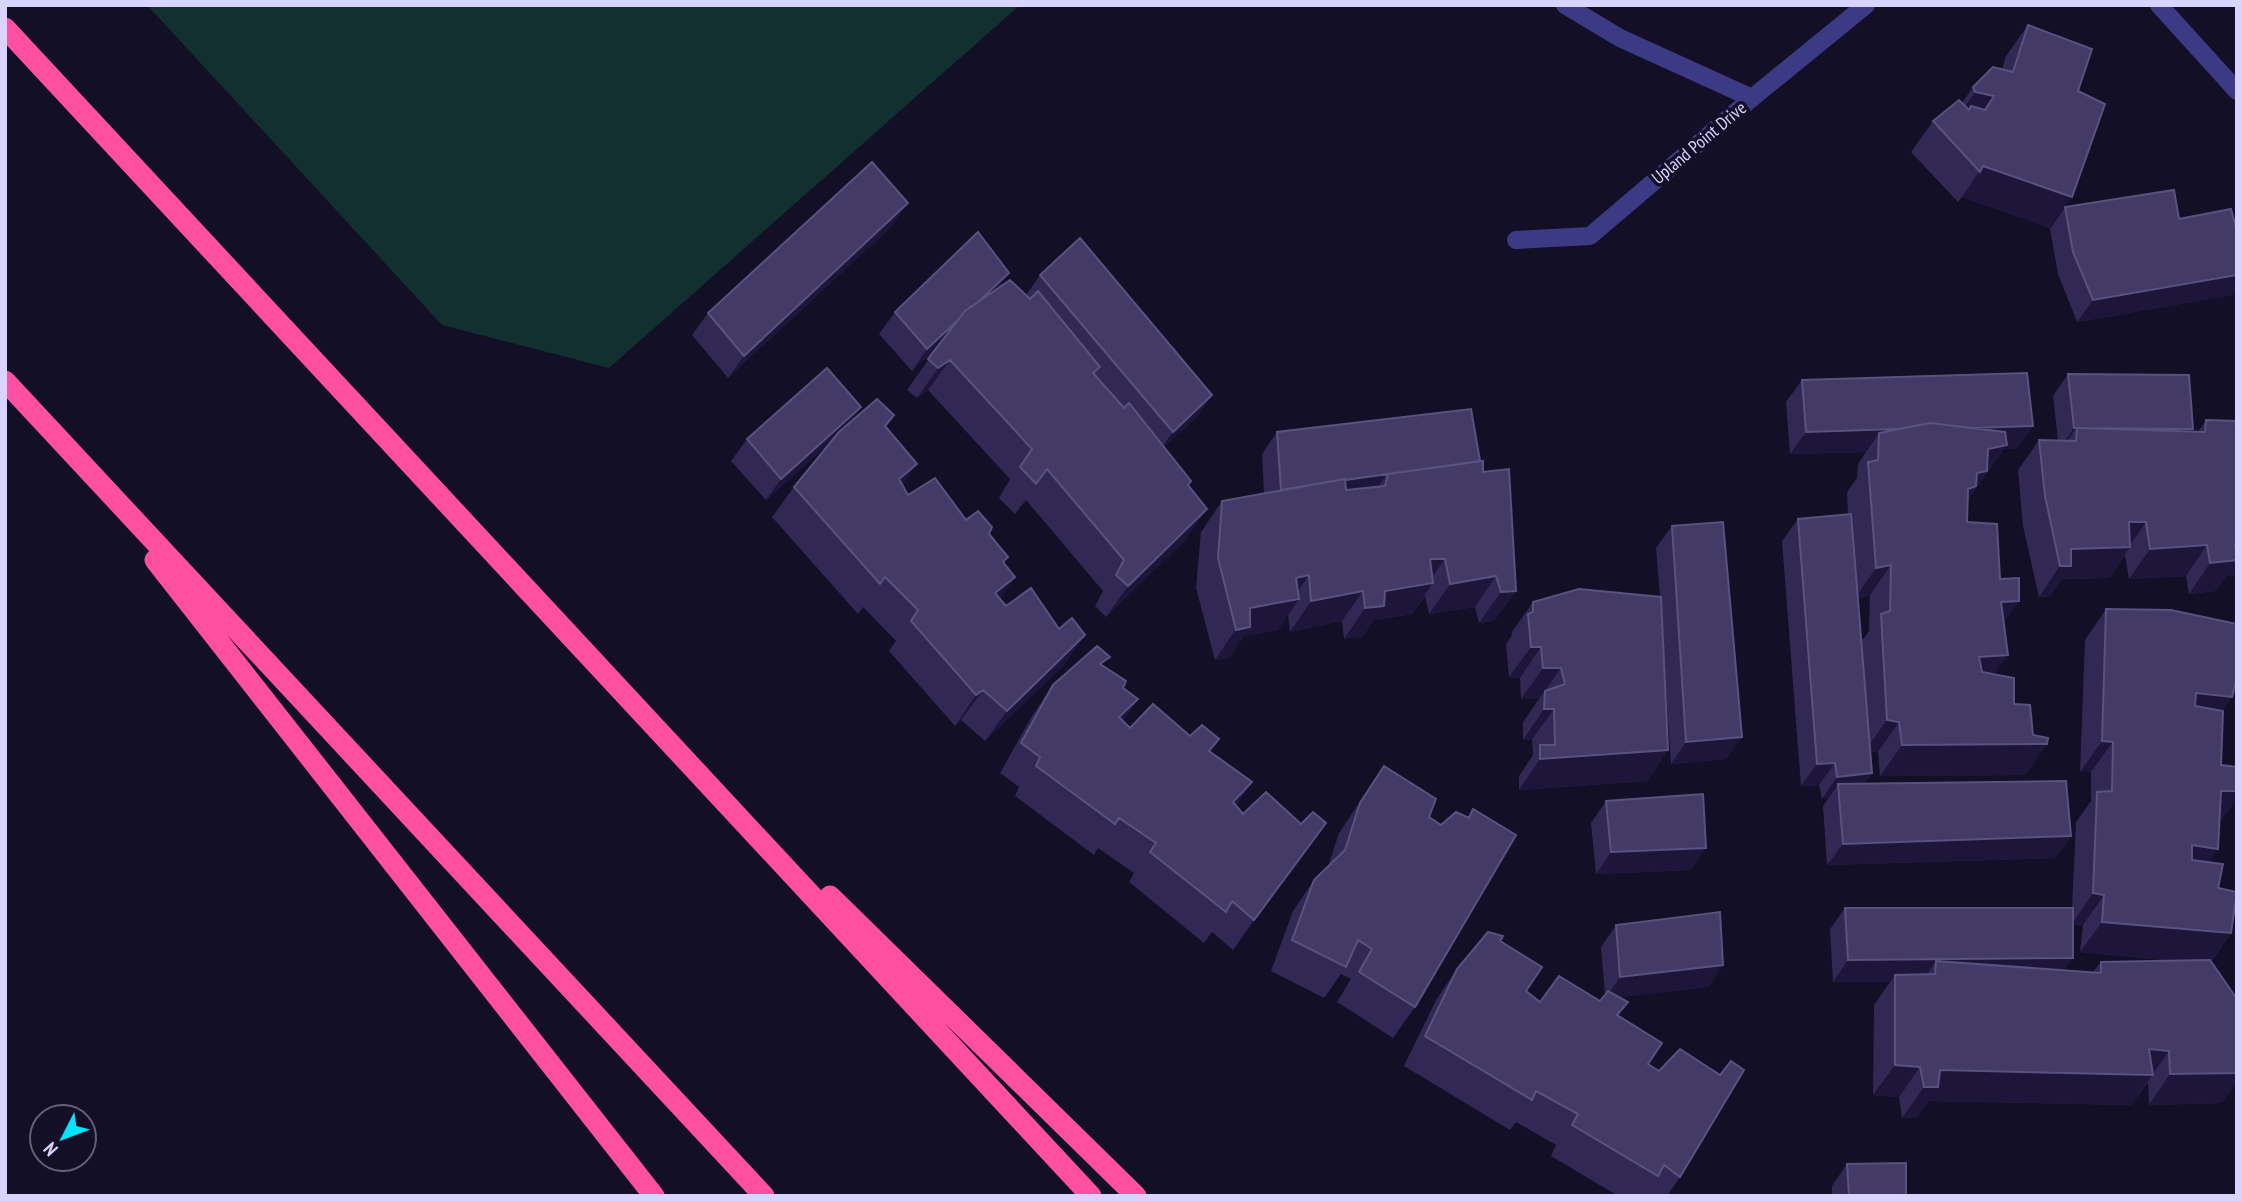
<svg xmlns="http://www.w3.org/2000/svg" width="2242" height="1201" font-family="'PT Sans Narrow',sans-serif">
	<rect width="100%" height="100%" fill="#130f26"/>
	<path fill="#12302f" d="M147,5H1020L609,368L442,325Z"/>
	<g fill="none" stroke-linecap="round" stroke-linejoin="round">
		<path stroke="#3d3a85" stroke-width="18" d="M1565,5L1620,38L1752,98"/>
		<path stroke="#3d3a85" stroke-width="18" d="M2159,5L2237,91
			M1516,240L1590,236L1752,98L1866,5"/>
		<path stroke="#ff4fa3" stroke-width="21" d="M5,28L1091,1196
			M5,381L764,1196
			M155,560L654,1196
			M830,896L1136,1196"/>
	</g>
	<path fill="#312854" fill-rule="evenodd" d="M2028,25L2078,91L2050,228L1962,197L1958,202L1911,152L1933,121L1962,103L1973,87L2002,69L2006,56Z
		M2065,207L2232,295L2077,322L2058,274L2050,229Z
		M893,225L728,378L692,335L708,313Z
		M1009,273L998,288L1026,295L1040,275L1212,395L1197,417L1164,447L1188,485L1207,509L1185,540L1106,617L1095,606L1103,591L1026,500L1015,514L999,498L1010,479L928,390L917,398L907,390L938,346L912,371L879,334L895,312Z
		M2068,374L2193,429L2191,431L2198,432L2206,420L2237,421V576L2227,575L2216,591L2189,594L2186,576L2129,579L2125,555L2109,578L2062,579L2050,596L2039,597L2023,526L2018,470L2039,440H2058L2053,396Z
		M1802,380L2033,426L2017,448L2004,449L1968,499L1967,522L2000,579L2008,655L1994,674L2033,735L2047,744L2025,775L1880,776L1878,752L1870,751L1872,773L1864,783L2071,836L2055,858L1827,865L1823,806L1828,799H1822L1819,785L1801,786L1782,541L1798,519L1848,515L1847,492L1857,478L1858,464L1866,452L1790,454L1786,402ZM1870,595L1869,631L1861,642L1858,598Z
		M861,407L849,424L894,415L886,427L902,485L908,495L966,520L989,534L1004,564L1000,599L1006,606L1059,629L1085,635L1064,665L985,741L961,720L955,726L889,651L896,641L863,607L858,614L772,517L794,487L832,441L766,500L731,461L747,439Z
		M1277,432L1483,472L1516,591L1494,621L1479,623L1475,607L1429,614L1425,596L1412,614L1374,620L1363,636L1344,639L1342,621L1290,632L1288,614L1278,630L1244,636L1229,658L1215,660L1196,588L1201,532L1222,501L1264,494L1262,454Z
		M1672,526L1742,737L1726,759L1671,764L1664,661L1668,750L1647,781L1519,790V776L1533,755L1532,739L1523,740V722L1539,699H1521L1520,678L1509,677L1506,644L1511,637L1512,632L1533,602L1660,597L1656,548Z
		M2106,609L2237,690L2222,711L2220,822H2219L2209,862L2218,888L2231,933L2211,962L2222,1103L2149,1105L2148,1082L2131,1105L1928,1101L1917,1117L1902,1118L1899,1097L1873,1095L1874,1005L1890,982H1833L1830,929L1845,908H2072L2076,822L2091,801V772H2080L2085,640ZM2073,924L2083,925L2080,952L2176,961L2101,962L2093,972L2065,970Z
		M1103,666L1123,688L1138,699L1123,721L1130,728L1190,736L1252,782L1236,806L1243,814L1304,854L1233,950L1212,932L1204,943L1129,882L1134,873L1098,848L1094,855L1015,796L1019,787L1000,773L1032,716L1053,685Z
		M1384,766L1429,817L1441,825L1467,818L1473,809L1415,1007L1393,1038L1337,1002L1351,979L1341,974L1324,998L1271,971L1293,911L1314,880L1328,867L1339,833Z
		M1606,801L1691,870L1596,874L1591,823Z
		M1616,925L1723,965L1708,987L1619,997L1618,1016L1648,1064L1680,1177L1667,1196H1618L1551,1156L1556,1145L1516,1122L1510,1130L1404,1066L1436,1000L1457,969L1500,941L1526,991L1540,1002L1600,1001L1605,995L1601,947Z
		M1847,1164L1906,1196H1832V1186Z"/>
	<path fill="#1d163a" d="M1975,92L1994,96L1972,127L1954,123Z
		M1983,166L2072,197L2050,228L1962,197Z
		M908,203L893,225L728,378L744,356Z
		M1009,273L993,295L912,371L927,349Z
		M2237,275V288L2232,295L2077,322L2093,300Z
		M950,360L928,390L917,398L938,368Z
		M1212,395L1197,417L1157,454L1173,432Z
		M861,407L846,428L766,500L781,479Z
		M2033,426L2017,448L2004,449L1954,517L1988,449L1879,433L1866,452L1790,454L1806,432Z
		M2074,428H2076L2061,450H2059Z
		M2077,428L2193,429L2177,451L2076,441Z
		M917,464L896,495L899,479Z
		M1387,474L1372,496L1266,511L1281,490Z
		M1207,509L1185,540L1106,617L1128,586Z
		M2129,522H2146L2128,548L2130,547L2109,578L2062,579L2050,596L2039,597L2071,549Z
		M2235,544H2237V576L2227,575L2216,591L2189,594L2210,563Z
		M2207,545L2186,576L2129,579L2150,549Z
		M1430,559H1445L1427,584L1433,583L1412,614L1374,620L1363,636L1344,639L1365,608L1385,591Z
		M1891,565L1870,595L1855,598L1876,568Z
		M1309,575L1292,600L1299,599L1278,630L1244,636L1229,658L1215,660L1250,608L1296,578Z
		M1496,576L1475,607L1429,614L1450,584Z
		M1015,577L994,608L995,593Z
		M1363,591L1342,621L1290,632L1311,601Z
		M1516,591L1494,621L1479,623L1501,592Z
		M2019,601L1997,632L2001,602Z
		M1085,635L1064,665L985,741L1007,711Z
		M1531,647H1541L1520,678L1509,677Z
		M2008,655L1986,685L1957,688L1979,657Z
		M1543,668H1561L1539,699H1521Z
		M2237,674V690L2211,728L2175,724L2196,693Z
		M983,690L961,720L955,726L976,695Z
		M1138,699L1117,730L1119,717Z
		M1544,709H1554L1532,739L1523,740Z
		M1887,720L1899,722L1878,752L1865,751Z
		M1742,737L1726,759L1671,764L1686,742Z
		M2102,741L2113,742L2091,772H2080Z
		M2047,744L2025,775L1880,776L1902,745Z
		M1668,750L1647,781L1519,790L1540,759Z
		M1835,763L1819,785L1801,786L1817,764Z
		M1872,773L1856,795L1838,784L1828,799H1822L1837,777Z
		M1252,782L1231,813L1233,802Z
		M2221,791H2237V799L2220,822L2199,821Z
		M1326,823L1304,854L1233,950L1254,920Z
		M2071,836L2055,858L1827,865L1843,844Z
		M2192,845L2218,849L2197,880L2171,876Z
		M1706,848L1691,870L1596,874L1611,852Z
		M2093,893L2104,895L2083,925L2072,924Z
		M2102,922L2231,933L2209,964L2080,952Z
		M2073,958L2058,980L1935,974L1936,961L1922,981L1895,975L1890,982H1833L1848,960Z
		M1723,965L1708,987L1605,999L1620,977Z
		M2149,1049L2169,1051L2131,1105L1928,1101L1917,1117L1902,1118L1924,1087L1940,1070Z
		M1895,1065L1920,1067L1899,1097L1873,1095Z
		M2237,1073V1082L2222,1103L2149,1105L2170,1074Z"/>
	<path fill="#433a66" stroke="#5a527e" stroke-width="2" d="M2028,25L2092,49L2078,91L2105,104L2072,197L1983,166L1980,172L1933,121L1959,100L1969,110L1971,106L1985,110L1994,96L1975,92L1973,87L1993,67L2013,72Z
		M872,162L908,203L744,356L708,313Z
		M2174,190L2179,219L2231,209L2237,232V275L2093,300L2073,252L2065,207Z
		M978,232L1009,273L977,303L965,311L958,320L927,349L895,312Z
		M1080,238L1212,395L1173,432L1040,275Z
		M1010,280L1030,299L1038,291L1100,367L1093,373L1124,408L1129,403L1191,481L1188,485L1207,509L1128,586L1116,575L1124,560L1047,469L1036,484L1020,467L1032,449L950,360L938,368L928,359L965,311Z
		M827,368L861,407L781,479L747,439Z
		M2027,373L2033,426L1971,428L1930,423L1898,429L1806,432L1802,380Z
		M2068,374L2189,375L2193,429L2074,428Z
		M877,399L894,415L885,426L917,464L899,479L908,495L935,478L966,520L978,511L992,527L989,534L1008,557L1003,562L1015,577L995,593L1006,606L1031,588L1059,629L1072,618L1085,635L1007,711L983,690L976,695L911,621L918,610L885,577L880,584L794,487L839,432Z
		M1471,409L1480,461L1345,480V479L1281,490L1277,432Z
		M2206,420L2237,421V544H2235L2237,560L2210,563L2207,545L2150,549L2146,522H2129L2130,547L2071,549V566H2060L2045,496L2039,440L2076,441L2077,428L2205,432Z
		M1930,423L2005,432L2007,445L1988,449L1987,471L1977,473L1976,486L1968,489L1967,522L1997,524L2000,579L2019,578V601L2001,602L2008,655L1979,657L1982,672L2014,678V704L2030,705L2033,735L2048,738L2047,744L1902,745L1899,722L1887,720L1881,614L1890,611L1891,565L1876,568L1868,462L1878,460L1879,433Z
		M1483,461V472L1509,469L1516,591L1501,592L1496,576L1450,584L1445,559H1430L1433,583L1385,591L1384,606L1365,608L1363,591L1311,601L1309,575L1296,578L1299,599L1250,608V627L1236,630L1218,558L1222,501L1345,479L1346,490L1385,486L1388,474Z
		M1851,514L1872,773L1837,777L1835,763L1817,764L1798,519Z
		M1723,522L1742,737L1686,742L1672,526Z
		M1579,589L1661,597L1668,750L1540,759V745H1555L1554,709H1544L1545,691L1565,684L1561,668H1543L1541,647H1531L1528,614L1533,612V602Z
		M2106,609L2171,610L2237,624V677L2232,697L2196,693L2195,706L2223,711L2221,765L2237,767V791H2221L2218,849L2192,845V860L2223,864L2218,888L2237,892L2231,933L2102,922L2104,895L2093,893L2097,792L2112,791L2113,742L2102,741Z
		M1097,646L1110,657L1100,664L1126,681L1123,688L1138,699L1119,717L1130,728L1153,704L1190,736L1202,725L1219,739L1209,751L1252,782L1233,802L1243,814L1266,792L1301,824L1313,812L1326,823L1254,920L1232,901L1226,912L1150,852L1156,843L1119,818L1115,824L1036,766L1040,757L1021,743L1053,685Z
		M1384,766L1436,799L1429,817L1441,825L1456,812L1469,818L1473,809L1516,835L1415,1007L1359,972L1372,949L1358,940L1346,967L1292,940L1314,880L1345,850L1360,803Z
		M2066,781L2071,836L1843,844L1838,784Z
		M1703,794L1706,848L1611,852L1606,801Z
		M1845,908H2073V958L1848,960Z
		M1720,912L1723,965L1620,977L1616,925Z
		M1488,932L1503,936L1500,941L1542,967L1526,991L1540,1002L1559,976L1600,1001L1608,991L1628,1002L1617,1015L1662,1043L1648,1064L1659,1071L1680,1049L1720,1075L1731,1061L1744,1070L1680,1177L1664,1165L1658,1176L1572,1125L1578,1114L1536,1091L1532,1100L1425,1036L1457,969Z
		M2210,960L2237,999V1073L2170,1074L2169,1051L2149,1049L2153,1075L1940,1070L1938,1087H1924L1920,1067L1895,1065V975L1935,974L1936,961L2101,973V962Z
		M1906,1163V1196H1849L1847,1164Z"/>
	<g text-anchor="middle" stroke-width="7" stroke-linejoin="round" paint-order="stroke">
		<g font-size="18" fill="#d9d4ff" stroke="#130f26">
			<text transform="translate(1699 143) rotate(-40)" y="6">Upland Point Drive</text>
		</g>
	</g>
	<rect width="2242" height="1201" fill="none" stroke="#d9d4ff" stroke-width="14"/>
	<g transform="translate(63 1138) rotate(228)"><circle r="33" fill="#130f26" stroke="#625e7d" stroke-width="2"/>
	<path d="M0-5L12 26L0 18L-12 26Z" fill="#00e5ff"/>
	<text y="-10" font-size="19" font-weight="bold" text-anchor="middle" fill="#d9d4ff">N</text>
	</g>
</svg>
